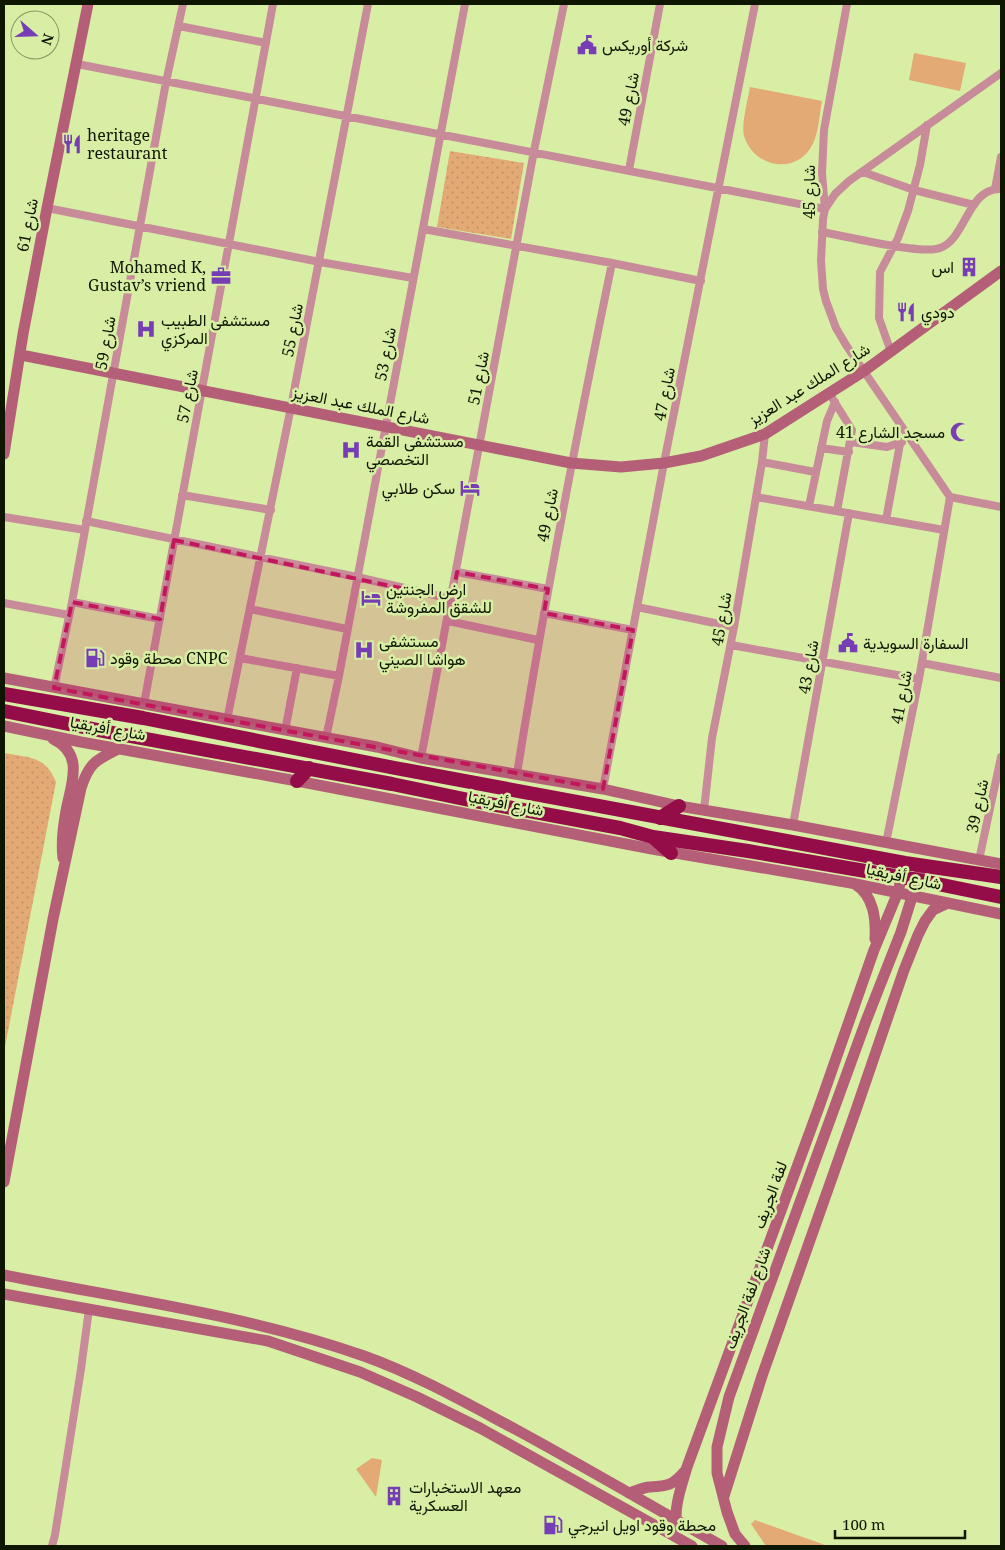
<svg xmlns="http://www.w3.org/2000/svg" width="1005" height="1550" font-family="'Noto Serif',Vazirmatn,serif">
	<defs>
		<pattern id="park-dots" width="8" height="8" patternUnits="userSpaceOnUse" patternTransform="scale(1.25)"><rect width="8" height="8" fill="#e4aa76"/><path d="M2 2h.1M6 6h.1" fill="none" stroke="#c29264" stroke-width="1.8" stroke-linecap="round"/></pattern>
	</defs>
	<rect width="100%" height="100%" fill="#d7eea4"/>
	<path fill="#e4aa76" d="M914,53L966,63L960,91L909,80Z
		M750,87L822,101C819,116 819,136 810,149C792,175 753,166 744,136C741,124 748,100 750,87Z
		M372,1458L382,1460L376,1497L356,1469Z
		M755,1520L828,1546H766L751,1524Z"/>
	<path fill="url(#park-dots)" d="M450,151L524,163L511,239L437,227Z
		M4,753C29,758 45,755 56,782L4,1052Z"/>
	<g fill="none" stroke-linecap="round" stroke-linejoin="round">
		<path stroke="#c78b9a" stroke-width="8" d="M847,4L824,130L822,173L825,209L823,219L821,261L823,289L826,301L836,328L846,345L950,497L1001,507
			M179,26L266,43
			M77,64L825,209L835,194L849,181L1001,73
			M629,170L660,4
			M863,172L914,190L974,205
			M995,189L1001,157
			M47,208L320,262L413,278
			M423,229L612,263L701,281
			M822,232C845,236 922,255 940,248C966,239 968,187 1001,189
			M891,352L879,318L880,272L898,238L908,211L920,165L927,125
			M829,393L852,430L837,511
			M851,442L887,447L902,442
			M821,448L849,452
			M762,462L815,472
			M182,495L271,510
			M756,497L944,530
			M809,506L827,421L835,402
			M4,517L85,530
			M886,520L900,444
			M86,521L357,577L452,599
			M457,572L548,589
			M72,602L160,619
			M4,603L69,615
			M637,607L734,627
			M250,609L347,629
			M544,613L633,630
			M448,621L538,640
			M731,645L919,679
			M240,658L339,676
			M922,663L1001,678
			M54,688L72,602L166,82L183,4
			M144,704L273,4
			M227,720L291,407L368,4
			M285,731L297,668
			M326,738L339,676L465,4
			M421,758L534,151L564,4
			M517,774C544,603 577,433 612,263
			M603,789L664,463L755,4
			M704,810L712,738L734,627L762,462L765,434
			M793,825L849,513
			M886,843L919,679L950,497
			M979,860L1001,757
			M52,1546L55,1535L81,1369L89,1309"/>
		<path stroke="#b45e77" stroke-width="11" d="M21,355L571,463L621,467L664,463L701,456L765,434L864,371L1001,271
			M4,454L23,334L47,208L88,4
			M4,678L377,747L421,758L603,789L679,806L793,825L1001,864
			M4,726L81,742L297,781L652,849L851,883L1001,914
			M53,739C85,754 71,784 66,811C63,827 61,842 63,858
			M855,884C874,896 876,919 875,939
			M4,1182L53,919L81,788C89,763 96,760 118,749
			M4,1275C124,1299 248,1315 364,1356C417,1375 466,1403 515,1429C585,1467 653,1507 722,1546
			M4,1294L268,1341L360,1372L417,1397L480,1428L692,1546
			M629,1493C635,1491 642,1488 649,1487C668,1486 672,1486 685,1471
			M724,1496L762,1376L856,1110L904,970L918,935L925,921L933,910L948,903
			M677,1526C673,1508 682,1485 687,1467L819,1107L874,950L898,892L905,863
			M745,1546L735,1534L727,1512L717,1473V1447L729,1397L866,1021L901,932L922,865"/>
		<path stroke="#940d49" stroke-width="14" d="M4,694L143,718L395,768L905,863L1001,877
			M4,711L108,732L392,784L469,800L620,828L653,837L748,851L918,880L1001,897
			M297,781L309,768
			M660,818L679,806
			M654,838L671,853"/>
	</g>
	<path fill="#c2185b" fill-opacity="0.2" stroke="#c2185b" stroke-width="4" stroke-dasharray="10 6" stroke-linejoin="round" d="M174,540L452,599L457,572L548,589L544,613L633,630L603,789L54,688L72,602L160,619Z"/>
	<defs>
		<symbol id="civic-bare" viewBox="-9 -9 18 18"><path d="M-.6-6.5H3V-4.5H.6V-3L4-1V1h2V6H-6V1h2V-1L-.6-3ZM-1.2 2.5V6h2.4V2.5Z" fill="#773db4" stroke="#d7eea4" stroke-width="2.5" paint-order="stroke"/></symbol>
		<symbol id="restaurant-bare" viewBox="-9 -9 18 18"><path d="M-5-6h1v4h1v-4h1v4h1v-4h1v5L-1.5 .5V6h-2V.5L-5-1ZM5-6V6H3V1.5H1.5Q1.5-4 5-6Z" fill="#773db4" stroke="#d7eea4" stroke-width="2.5" paint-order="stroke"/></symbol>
		<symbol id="building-bare" viewBox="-9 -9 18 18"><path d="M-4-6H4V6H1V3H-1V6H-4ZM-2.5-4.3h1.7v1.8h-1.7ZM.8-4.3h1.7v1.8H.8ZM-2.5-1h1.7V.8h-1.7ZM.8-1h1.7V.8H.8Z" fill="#773db4" stroke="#d7eea4" stroke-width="2.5" paint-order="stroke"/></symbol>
		<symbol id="office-bare" viewBox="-9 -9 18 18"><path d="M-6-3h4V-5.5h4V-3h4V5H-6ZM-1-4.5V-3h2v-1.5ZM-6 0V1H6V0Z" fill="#773db4" stroke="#d7eea4" stroke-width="2.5" paint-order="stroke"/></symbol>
		<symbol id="hospital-bare" viewBox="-9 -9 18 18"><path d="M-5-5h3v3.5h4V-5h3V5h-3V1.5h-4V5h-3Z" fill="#773db4" stroke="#d7eea4" stroke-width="2.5" paint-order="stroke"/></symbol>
		<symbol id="mosque-bare" viewBox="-9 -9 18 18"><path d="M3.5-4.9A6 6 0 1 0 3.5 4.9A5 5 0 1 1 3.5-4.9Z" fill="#773db4" stroke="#d7eea4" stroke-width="2.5" paint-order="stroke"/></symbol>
		<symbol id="hotel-bare" viewBox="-9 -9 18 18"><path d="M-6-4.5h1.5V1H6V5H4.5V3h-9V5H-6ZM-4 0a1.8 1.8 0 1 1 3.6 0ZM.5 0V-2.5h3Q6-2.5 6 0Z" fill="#773db4" stroke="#d7eea4" stroke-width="2.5" paint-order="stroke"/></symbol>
		<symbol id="fuel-bare" viewBox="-9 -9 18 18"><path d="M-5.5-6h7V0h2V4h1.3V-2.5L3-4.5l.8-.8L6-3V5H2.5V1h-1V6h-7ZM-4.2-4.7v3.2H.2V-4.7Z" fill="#773db4" stroke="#d7eea4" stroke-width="2.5" paint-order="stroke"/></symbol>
	</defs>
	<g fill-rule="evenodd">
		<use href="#civic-bare" x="573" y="31" width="28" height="28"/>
		<use href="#restaurant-bare" x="58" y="130" width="28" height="28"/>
		<use href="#building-bare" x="955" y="253" width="28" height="28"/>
		<use href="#office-bare" x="207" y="262" width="28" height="28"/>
		<use href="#restaurant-bare" x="892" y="298" width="28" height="28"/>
		<use href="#hospital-bare" x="132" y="315" width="28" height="28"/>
		<use href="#mosque-bare" x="946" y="418" width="28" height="28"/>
		<use href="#hospital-bare" x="337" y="436" width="28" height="28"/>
		<use href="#hotel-bare" x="456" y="474" width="28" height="28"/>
		<use href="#hotel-bare" x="357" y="584" width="28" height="28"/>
		<use href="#civic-bare" x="834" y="629" width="28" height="28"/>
		<use href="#hospital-bare" x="350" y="636" width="28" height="28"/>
		<use href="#fuel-bare" x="81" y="644" width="28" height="28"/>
		<use href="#building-bare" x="380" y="1482" width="28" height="28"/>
		<use href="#fuel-bare" x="539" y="1511" width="28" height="28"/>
	</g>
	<g text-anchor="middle" stroke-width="5" stroke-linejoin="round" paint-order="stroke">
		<g font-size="16" fill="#0f1600" stroke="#d7eea4" text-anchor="start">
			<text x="602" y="51">شركة أوريكس</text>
			<text x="87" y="141">heritage<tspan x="87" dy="18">restaurant</tspan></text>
			<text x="206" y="273" text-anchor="end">Mohamed K,<tspan x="206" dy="18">Gustav’s vriend</tspan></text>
			<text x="954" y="273" text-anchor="end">اس</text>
			<text x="921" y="318">دودي</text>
			<text x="161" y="326">مستشفى الطبيب<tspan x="161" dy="18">المركزي</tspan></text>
			<text x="945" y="438" text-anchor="end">مسجد الشارع 41</text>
			<text x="366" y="447">مستشفى القمة<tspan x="366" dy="18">التخصصي</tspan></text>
			<text x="455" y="494" text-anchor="end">سكن طلابي</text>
			<text x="386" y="595">ارض الجنتين<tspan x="386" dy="18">للشقق المفروشة</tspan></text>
			<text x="379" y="647">مستشفى<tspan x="379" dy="18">هواشا الصيني</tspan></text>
			<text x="863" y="649">السفارة السويدية</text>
			<text x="110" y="664">محطة وقود CNPC</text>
			<text x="409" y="1493">معهد الاستخبارات<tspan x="409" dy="18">العسكرية</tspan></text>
			<text x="568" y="1531">محطة وقود اويل انيرجي</text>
		</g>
		<g font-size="16" fill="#0f1600" stroke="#d7eea4">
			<text transform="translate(628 99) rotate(-79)" y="6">شارع 49</text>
			<text transform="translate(809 192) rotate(-90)" y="6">شارع 45</text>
			<text transform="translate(27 225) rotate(-79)" y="6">شارع 61</text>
			<text transform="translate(292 330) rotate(-79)" y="6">شارع 55</text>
			<text transform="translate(105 343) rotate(-80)" y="6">شارع 59</text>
			<text transform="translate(385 354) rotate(-79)" y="6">شارع 53</text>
			<text transform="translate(478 378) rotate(-79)" y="6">شارع 51</text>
			<text transform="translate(809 384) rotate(-32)" y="6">شارع الملك عبد العزيز</text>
			<text transform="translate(664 394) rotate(-79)" y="6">شارع 47</text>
			<text transform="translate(187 396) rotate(-79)" y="6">شارع 57</text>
			<text transform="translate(361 405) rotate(11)" y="6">شارع الملك عبد العزيز</text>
			<text transform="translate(547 515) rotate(-79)" y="6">شارع 49</text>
			<text transform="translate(721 619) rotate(-80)" y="6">شارع 45</text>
			<text transform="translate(808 667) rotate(-80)" y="6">شارع 43</text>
			<text transform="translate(901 697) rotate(-79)" y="6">شارع 41</text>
			<text transform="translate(108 728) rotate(10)" y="6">شارع أفريقيا</text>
			<text transform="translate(506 803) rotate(11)" y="6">شارع أفريقيا</text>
			<text transform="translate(977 806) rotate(-78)" y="6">شارع 39</text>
			<text transform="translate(904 876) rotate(12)" y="6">شارع أفريقيا</text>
			<text transform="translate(770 1195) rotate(-70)" y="6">لفة الجريف</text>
			<text transform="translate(747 1298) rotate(-70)" y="6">شارع لفة الجريف</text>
		</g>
	</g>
	<rect width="1005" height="1550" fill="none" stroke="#0f1600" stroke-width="10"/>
	<g transform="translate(35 35) rotate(110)"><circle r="24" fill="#d7eea4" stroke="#879862"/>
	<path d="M0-4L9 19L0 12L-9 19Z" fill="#773db4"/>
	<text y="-8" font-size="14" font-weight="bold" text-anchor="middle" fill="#0f1600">N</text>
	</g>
	<path d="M835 1530v8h130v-8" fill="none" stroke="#0f1600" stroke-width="2.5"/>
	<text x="842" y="1530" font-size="15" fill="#0f1600" stroke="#d7eea4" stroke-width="4" paint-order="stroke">100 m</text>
</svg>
